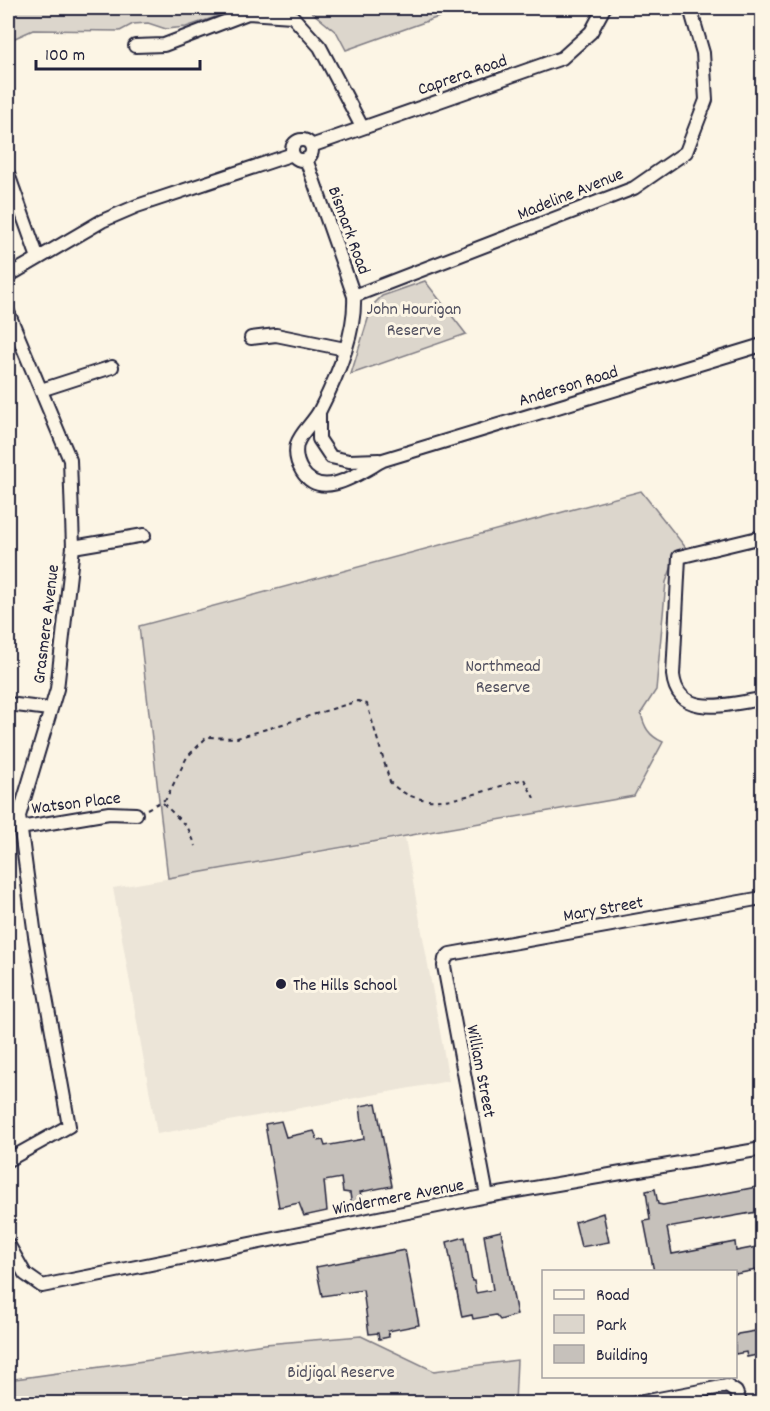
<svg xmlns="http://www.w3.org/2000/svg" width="770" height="1411" font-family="Dekko,sans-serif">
	<rect width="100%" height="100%" fill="#fcf5e5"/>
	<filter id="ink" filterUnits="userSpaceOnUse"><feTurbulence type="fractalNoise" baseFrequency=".0167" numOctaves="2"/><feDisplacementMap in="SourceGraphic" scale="12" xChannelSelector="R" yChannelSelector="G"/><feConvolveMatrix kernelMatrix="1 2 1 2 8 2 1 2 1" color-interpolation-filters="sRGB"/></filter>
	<g filter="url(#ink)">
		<path fill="#ece5d8" d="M405,838L449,1081L157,1134L113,888Z"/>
		<path fill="#dcd6cc" stroke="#7f7c84" stroke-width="1.5" d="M8,8H242L186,27L166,29L148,23L133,24L120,31L33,30L8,41Z
			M307,8H464L346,50L337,33Z
			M425,281L466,334L351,374L372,306L382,296Z
			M641,491L686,548L674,561L666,582L656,690L641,713C644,727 649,736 663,742L634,796L168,878L139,626Z
			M361,1336L434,1371L517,1360L515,1403H8V1380L265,1344Z"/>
		<path fill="#c6c1bb" stroke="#22223b" stroke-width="1.5" d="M376,1103L392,1186L360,1192L363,1205L352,1207L350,1193L343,1192L341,1178L324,1181L327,1211L304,1216L299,1203L279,1207L265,1124L281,1121L286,1137L314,1131L318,1141L323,1140L325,1146L364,1139L360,1106Z
			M762,1186V1211L667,1228L672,1254L735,1242L736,1251L762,1246V1269L735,1274V1272H654L644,1221L650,1220L646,1191L655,1189L658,1204L663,1205Z
			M603,1213L609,1242L581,1247L575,1222Z
			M501,1231L517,1315L500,1320L496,1315L473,1319L472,1315L462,1317L447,1242L465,1237L472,1281H474L476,1293L493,1290L484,1235Z
			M405,1250L419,1325L388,1331L389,1337L379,1339L378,1333L369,1334L363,1290L322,1296L316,1267Z
			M762,1330V1354L747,1357L746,1352L735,1354V1337L738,1334Z"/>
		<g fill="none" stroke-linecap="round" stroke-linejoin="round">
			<defs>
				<path id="minor" d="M135,46L164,45L248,13L292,16L320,47L362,127
					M292 150a10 10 0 1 1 20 0a10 10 0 1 1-20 0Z
					M311,146L562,58L591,32L604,8
					M306,159L354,296C356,333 337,377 320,410C314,422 301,432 297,444C295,453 297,463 302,471C321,502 361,472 383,460L762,345
					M8,174L38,258
					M8,276L102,221L137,206L293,154
					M354,296L634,188L686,152L706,100L703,53L690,8
					M8,312L70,460L73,547L57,689L19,816L35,936L69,1126L8,1160
					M251,338L276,335L345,349
					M41,390L112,367
					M319,413V439L331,457L349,461L379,460
					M762,537L679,557L673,675C678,721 731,703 762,699
					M73,547L144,535
					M8,704L49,709
					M20,828L109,813L136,814
					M487,1196L444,966L445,959L450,954L762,898
					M8,1244L25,1274L42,1286L487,1196L762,1149
					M632,1404L727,1386L736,1392L741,1404"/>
			</defs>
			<use href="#minor" stroke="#22223b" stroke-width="16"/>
			<path stroke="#22223b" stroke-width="2" stroke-dasharray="4.5 4.5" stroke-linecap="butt" d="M163,803L188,828L196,846
				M147,809L166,799L187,757L207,737L237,738L358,701L367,704L390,782C425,819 483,790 524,779L534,798
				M533,1404L536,1401L547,1404"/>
			<use href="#minor" stroke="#fcf5e5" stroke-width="12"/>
		</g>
	</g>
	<circle fill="#22223b" stroke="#fcf5e5" stroke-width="2" cx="281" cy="984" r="6"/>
	<g text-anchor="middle" stroke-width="6" stroke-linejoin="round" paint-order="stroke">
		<g font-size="18" fill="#22223b" stroke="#fcf5e5">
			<text transform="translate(462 74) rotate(-19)" y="6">Caprera Road</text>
			<text transform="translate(570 193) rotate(-22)" y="6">Madeline Avenue</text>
			<text transform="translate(350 230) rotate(70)" y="6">Bismark Road</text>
			<text transform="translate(568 385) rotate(-17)" y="6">Anderson Road</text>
			<text transform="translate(45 624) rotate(-83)" y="6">Grasmere Avenue</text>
			<text transform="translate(76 802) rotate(-7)" y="6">Watson Place</text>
			<text transform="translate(603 908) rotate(-10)" y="6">Mary Street</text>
			<text transform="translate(482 1071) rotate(79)" y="6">William Street</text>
			<text transform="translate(398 1196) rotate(-11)" y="6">Windermere Avenue</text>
		</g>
		<g font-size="18" fill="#504f5f" stroke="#fcf5e5">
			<text x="414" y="314">John Hourigan<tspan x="414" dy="21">Reserve</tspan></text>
			<text x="503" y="671">Northmead<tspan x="503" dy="21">Reserve</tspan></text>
			<text x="341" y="1377">Bidjigal Reserve</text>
		</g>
		<g font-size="18" fill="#22223b" stroke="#fcf5e5" text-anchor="start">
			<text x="293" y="990">The Hills School</text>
		</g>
	</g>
	<rect width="770" height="1411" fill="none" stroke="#fcf5e5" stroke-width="30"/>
	<rect x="15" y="15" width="740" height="1381" fill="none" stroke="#22223b" stroke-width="2" filter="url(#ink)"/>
	<rect x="542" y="1270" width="195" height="108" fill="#fcf5e5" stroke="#a5a1a1" stroke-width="1.5"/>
	<rect x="554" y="1290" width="30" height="9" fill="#fcf5e5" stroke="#a5a1a1" stroke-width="1.5"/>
	<text x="596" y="1300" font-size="18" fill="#22223b">Road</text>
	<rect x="554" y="1315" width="30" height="18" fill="#dcd6cc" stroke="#a5a1a1" stroke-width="1.5"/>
	<text x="596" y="1330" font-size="18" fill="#22223b">Park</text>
	<rect x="554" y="1345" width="30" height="18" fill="#c6c1bb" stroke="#a5a1a1" stroke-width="1.5"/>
	<text x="596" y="1360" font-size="18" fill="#22223b">Building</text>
	<path d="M36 60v9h164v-9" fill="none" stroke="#22223b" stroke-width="3"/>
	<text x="45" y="60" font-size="18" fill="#22223b" stroke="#fcf5e5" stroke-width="4.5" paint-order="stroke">100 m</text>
</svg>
